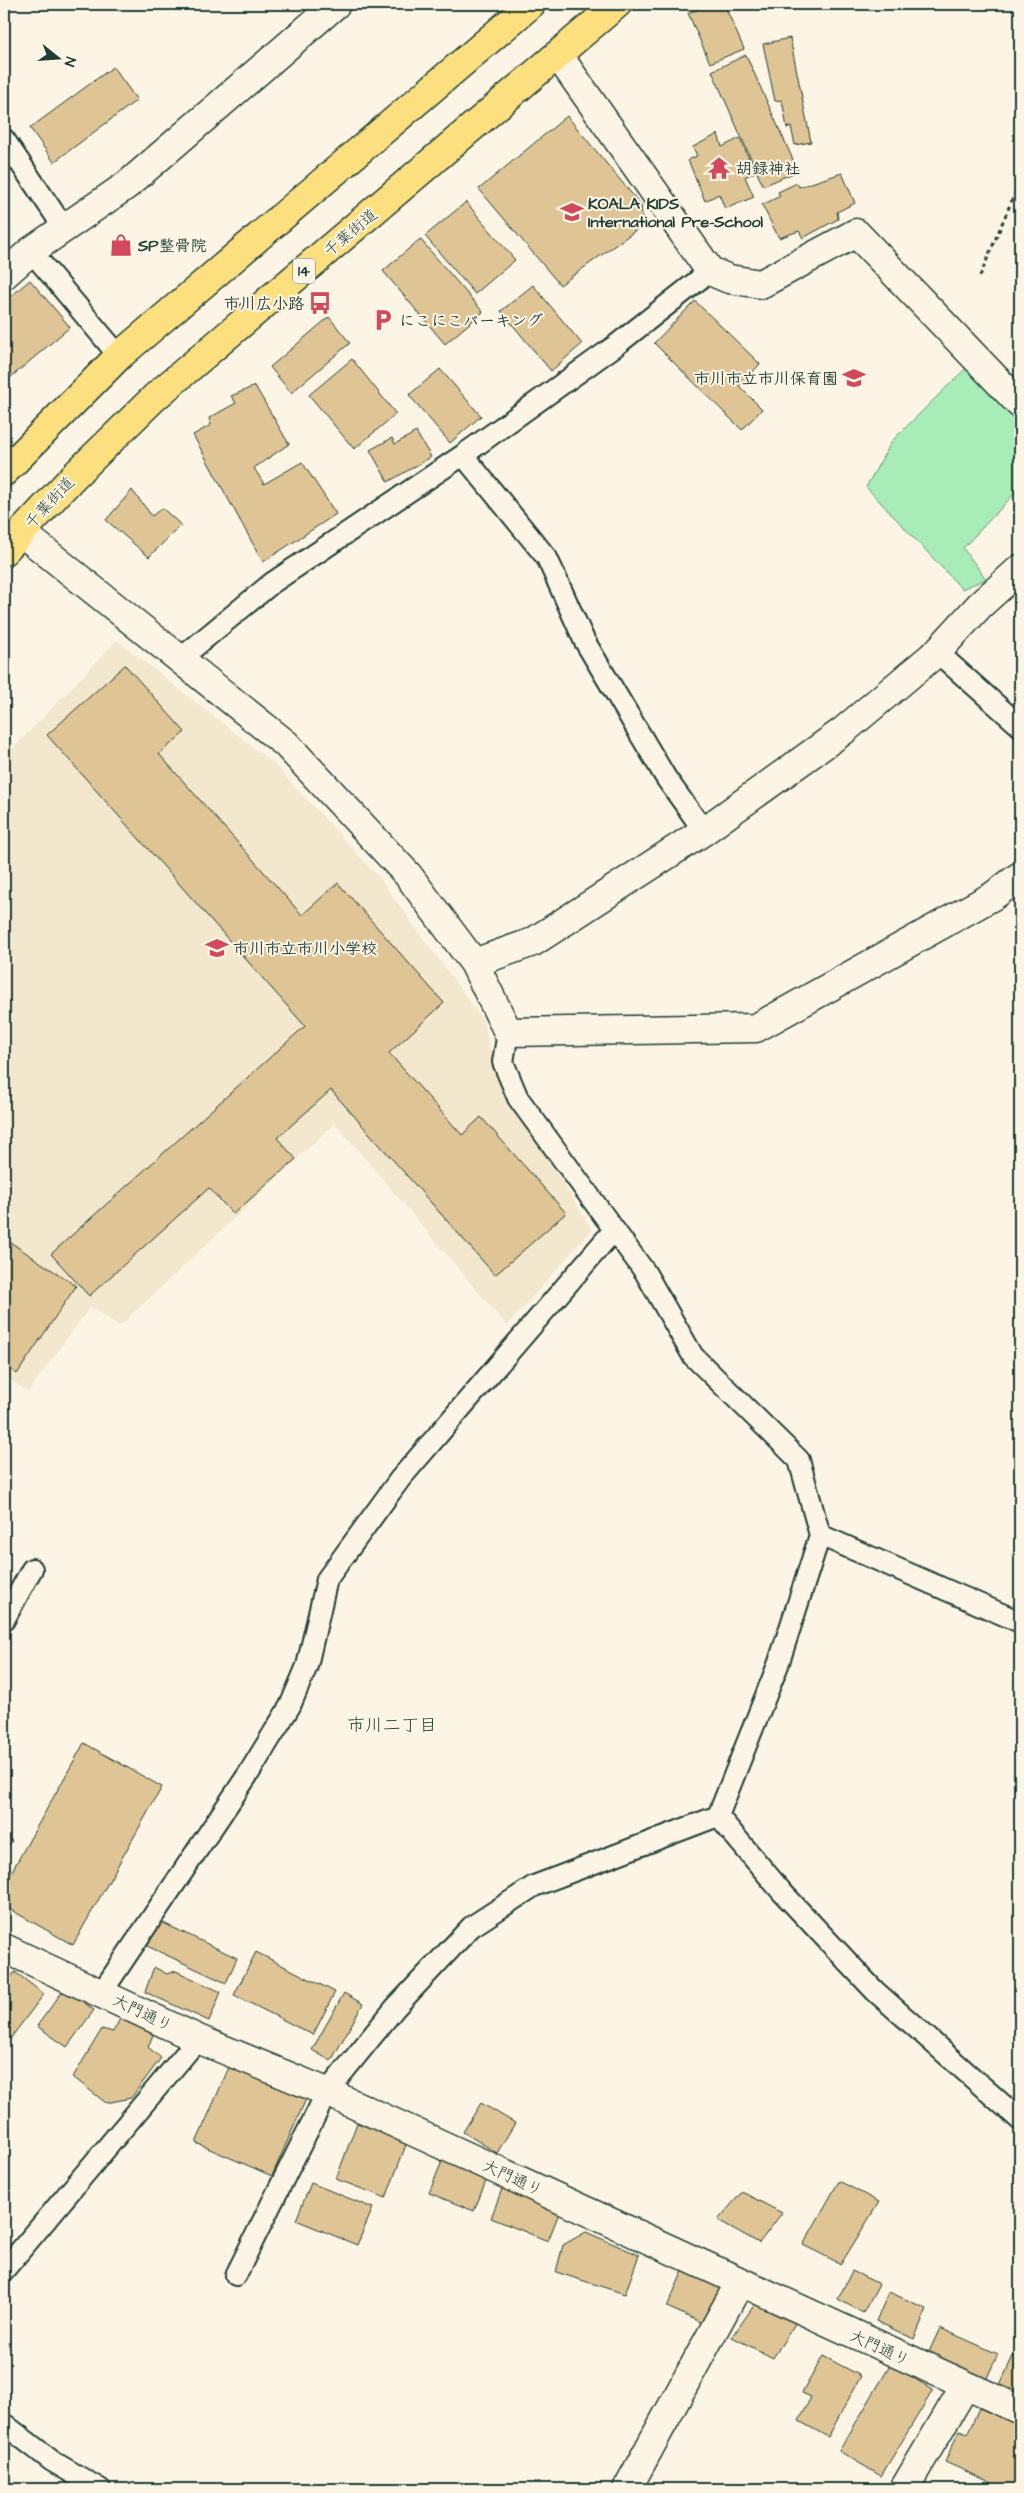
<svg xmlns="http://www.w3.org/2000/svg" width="1024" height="2493" font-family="'Architects Daughter','Klee One',sans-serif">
	<rect width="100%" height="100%" fill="#fcf5e5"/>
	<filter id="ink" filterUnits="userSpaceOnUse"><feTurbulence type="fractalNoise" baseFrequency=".02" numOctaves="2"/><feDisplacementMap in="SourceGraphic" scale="10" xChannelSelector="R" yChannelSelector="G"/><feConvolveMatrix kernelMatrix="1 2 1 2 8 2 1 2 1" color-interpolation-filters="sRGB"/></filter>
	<g filter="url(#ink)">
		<path fill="#f3e7cd" d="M117,640L274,764L378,876L483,1020L499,1083L592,1229L507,1326L335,1123L120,1326L90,1307L28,1392L4,1376V758Z"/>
		<path fill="#a8ecb7" stroke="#649476" d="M968,366L1020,423V488L963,548L986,579L962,589L866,487L892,441Z"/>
		<path fill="#dfc595" stroke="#1f3d34" d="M711,4H724L744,49L710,63L688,13Z
			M790,38L811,142L795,145L791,127L787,128L782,100L775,101L763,44Z
			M746,55L798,171L763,186L712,71Z
			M113,67L137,100L54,162L30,128Z
			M567,116L641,205L643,225L560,285L479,189Z
			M718,134L722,147L740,138L755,172L745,177L754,197L725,209L719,194L705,201L688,160L697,156L693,147Z
			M842,173L855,203L837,212L838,219L803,238L799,231L779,238L762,205L780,196L778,192L797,183L799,187Z
			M466,202L515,260L475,294L425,236Z
			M420,239L483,312L445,344L383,271Z
			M30,280L70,327L4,383V302Z
			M533,285L582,344L551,371L501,311Z
			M695,301L760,364L739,386L762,409L742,430L654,343Z
			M329,317L350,343L291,393L270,367Z
			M352,359L396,414L354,449L309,395Z
			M440,369L481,416L450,443L409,395Z
			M255,386L289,444L254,468L264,484L302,462L336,514L263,562L193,435L211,425L209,418L236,403L231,396Z
			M416,432L431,457L388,482L370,450L392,438L395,444Z
			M132,490L152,516L162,508L181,525L149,557L106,520Z
			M125,665L185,732L159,754L302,915L338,883L444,1003L389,1053L462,1135L481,1117L566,1213L495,1275L331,1090L277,1138L296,1159L233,1214L209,1188L89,1296L51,1254L305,1026L47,735Z
			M4,1238L76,1286L17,1374L4,1365Z
			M84,1743L162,1787L73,1945L4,1906V1885Z
			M4,1834L12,1841L4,1852Z
			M157,1920L237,1958L226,1983L145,1945Z
			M256,1952L335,1992L313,2035L234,1995Z
			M154,1967L167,1974L176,1971L221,1992L209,2021L145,1992Z
			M15,1972L44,1994L10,2039L4,2035V1986Z
			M65,1988L94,2010L67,2047L37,2026Z
			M344,1993L363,2004L331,2061L312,2050Z
			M121,2017L155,2030L148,2047L161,2058L131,2098L106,2103L73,2077L102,2029L113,2032Z
			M230,2065L306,2099L272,2176L196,2143Z
			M481,2103L515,2123L497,2153L463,2132Z
			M357,2123L407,2142L386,2198L336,2179Z
			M445,2154L490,2171L474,2211L429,2193Z
			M505,2181L563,2203L548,2241L491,2218Z
			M839,2181L879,2202L841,2264L803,2245Z
			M311,2183L373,2208L357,2245L296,2220Z
			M742,2192L782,2213L759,2243L718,2220Z
			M586,2232L639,2255L625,2294L556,2272L563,2245Z
			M686,2264L724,2283L707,2325L667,2307Z
			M852,2271L879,2284L863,2313L838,2299Z
			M889,2292L927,2309L914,2339L876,2321Z
			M755,2304L798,2319L773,2358L732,2337Z
			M940,2328L998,2354L986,2380L928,2354Z
			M823,2356L861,2376L828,2437L799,2421L811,2397L802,2393Z
			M1013,2356L1020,2359V2397L999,2387Z
			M891,2364L933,2390L881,2476L839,2451Z
			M979,2408L1020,2426V2489H1006L945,2462L959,2430L968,2433Z"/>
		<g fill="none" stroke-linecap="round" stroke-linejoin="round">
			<defs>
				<path id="lane" d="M4,139L64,228
					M31,251L119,356
					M463,455L547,558L584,640L666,778L704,831
					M937,652L1020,726
					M180,659L272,583L463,455L615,346L710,271
					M508,1032L503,1062L518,1098L645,1272L693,1356L799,1460L820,1535L1020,1622
					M4,1620L32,1569
					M718,1816L782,1892L875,1991L1020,2120
					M102,1992L249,1773L290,1706L307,1666L327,1579L400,1479L614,1230
					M4,2270L198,2039
					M236,2275L327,2092L395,2008L471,1927L534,1886L718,1816L778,1665L820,1535
					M4,2424L52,2461L100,2489"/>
				<path id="street" d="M558,55L710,271L729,279L761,284L856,233L1020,404
					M4,275L31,251L127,185L336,4
					M21,532L286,744L408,875L474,963L508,1032L756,1028L993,896L1020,876
					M474,963L533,942L704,831L843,731L937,652L980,605L1020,569
					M4,1948L198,2039L327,2092L1020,2410
					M627,2489L740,2282
					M904,2489L965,2386"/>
				<path id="highway" d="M4,472L119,356L531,4
					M4,551L72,478L155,397L617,4"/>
			</defs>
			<use href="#lane" stroke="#1f3d34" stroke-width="24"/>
			<use href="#street" stroke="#1f3d34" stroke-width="31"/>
			<use href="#highway" stroke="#1f3d34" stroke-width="31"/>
			<path stroke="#1f3d34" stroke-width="3" stroke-dasharray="4 4" stroke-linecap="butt" d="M980,276L1020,181"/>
			<use href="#lane" stroke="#fcf5e5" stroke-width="20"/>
			<use href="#street" stroke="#fcf5e5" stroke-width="28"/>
			<use href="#highway" stroke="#fce080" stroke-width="28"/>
		</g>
	</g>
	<defs>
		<symbol id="temple-bare" viewBox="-9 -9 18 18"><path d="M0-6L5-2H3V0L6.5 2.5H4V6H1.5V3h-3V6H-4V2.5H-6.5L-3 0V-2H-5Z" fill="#d1495b" stroke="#fcf5e5" stroke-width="2.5" paint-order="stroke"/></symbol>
		<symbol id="school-bare" viewBox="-9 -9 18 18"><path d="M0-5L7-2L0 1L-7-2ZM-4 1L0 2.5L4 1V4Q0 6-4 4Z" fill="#d1495b" stroke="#fcf5e5" stroke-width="2.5" paint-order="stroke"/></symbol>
		<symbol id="shop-bare" viewBox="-9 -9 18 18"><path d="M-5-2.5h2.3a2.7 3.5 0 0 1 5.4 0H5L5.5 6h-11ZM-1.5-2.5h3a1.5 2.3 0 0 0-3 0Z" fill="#d1495b" stroke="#fcf5e5" stroke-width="2.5" paint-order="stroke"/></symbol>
		<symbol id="bus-bare" viewBox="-9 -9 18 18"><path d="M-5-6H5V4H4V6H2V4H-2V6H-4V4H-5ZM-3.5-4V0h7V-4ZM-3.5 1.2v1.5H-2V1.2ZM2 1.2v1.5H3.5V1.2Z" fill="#d1495b" stroke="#fcf5e5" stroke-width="2.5" paint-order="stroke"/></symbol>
		<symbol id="parking-bare" viewBox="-9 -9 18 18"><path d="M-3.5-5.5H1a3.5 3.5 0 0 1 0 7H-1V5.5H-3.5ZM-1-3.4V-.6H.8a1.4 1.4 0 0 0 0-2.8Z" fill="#d1495b" stroke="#fcf5e5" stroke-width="2.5" paint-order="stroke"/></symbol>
	</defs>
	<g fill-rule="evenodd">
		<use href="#temple-bare" x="703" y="152" width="32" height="32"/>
		<use href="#school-bare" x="556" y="196" width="32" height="32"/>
		<use href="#shop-bare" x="105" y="229" width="32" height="32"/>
		<use href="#bus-bare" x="304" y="287" width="32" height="32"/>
		<use href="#parking-bare" x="367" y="304" width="32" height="32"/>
		<use href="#school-bare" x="838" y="362" width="32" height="32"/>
		<use href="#school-bare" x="201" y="932" width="32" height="32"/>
	</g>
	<g text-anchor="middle" stroke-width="4" stroke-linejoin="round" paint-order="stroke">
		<rect fill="#fcf5e5" stroke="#617469" stroke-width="1" x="293" y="258.5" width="22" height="25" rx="4"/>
		<g font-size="15" font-weight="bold" fill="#1f3d34">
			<text x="304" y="276">14</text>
		</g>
		<g font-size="16" font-weight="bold" fill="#1f3d34" stroke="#fcf5e5" text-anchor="start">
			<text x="736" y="174">胡録神社</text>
			<text x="588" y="209">KOALA KIDS<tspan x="588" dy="18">International Pre-School</tspan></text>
			<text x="138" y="251">SP整骨院</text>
			<text x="304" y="309" text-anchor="end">市川広小路</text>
			<text x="399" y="326">にこにこパーキング</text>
			<text x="838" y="384" text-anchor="end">市川市立市川保育園</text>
			<text x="233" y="954">市川市立市川小学校</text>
		</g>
		<g font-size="16" fill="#1f3d34" stroke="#fcf5e5">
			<text transform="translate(350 232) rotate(-40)" y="6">千葉街道</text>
			<text transform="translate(49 502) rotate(-47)" y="6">千葉街道</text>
			<text transform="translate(143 2012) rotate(26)" y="6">大門通り</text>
			<text transform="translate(513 2177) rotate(25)" y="6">大門通り</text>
			<text transform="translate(880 2347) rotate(25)" y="6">大門通り</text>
		</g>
		<g font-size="18" fill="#1f3d34" stroke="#fcf5e5">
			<text x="392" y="1731">市川二丁目</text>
		</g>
	</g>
	<rect width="1024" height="2493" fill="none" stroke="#fcf5e5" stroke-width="20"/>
	<rect x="10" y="10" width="1004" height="2473" fill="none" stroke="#1f3d34" stroke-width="2" filter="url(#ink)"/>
	<g transform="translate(58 58) rotate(107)" stroke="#fcf5e5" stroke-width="4" paint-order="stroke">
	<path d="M0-4L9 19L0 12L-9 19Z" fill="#1f3d34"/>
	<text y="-8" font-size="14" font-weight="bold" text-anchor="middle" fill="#1f3d34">N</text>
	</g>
</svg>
